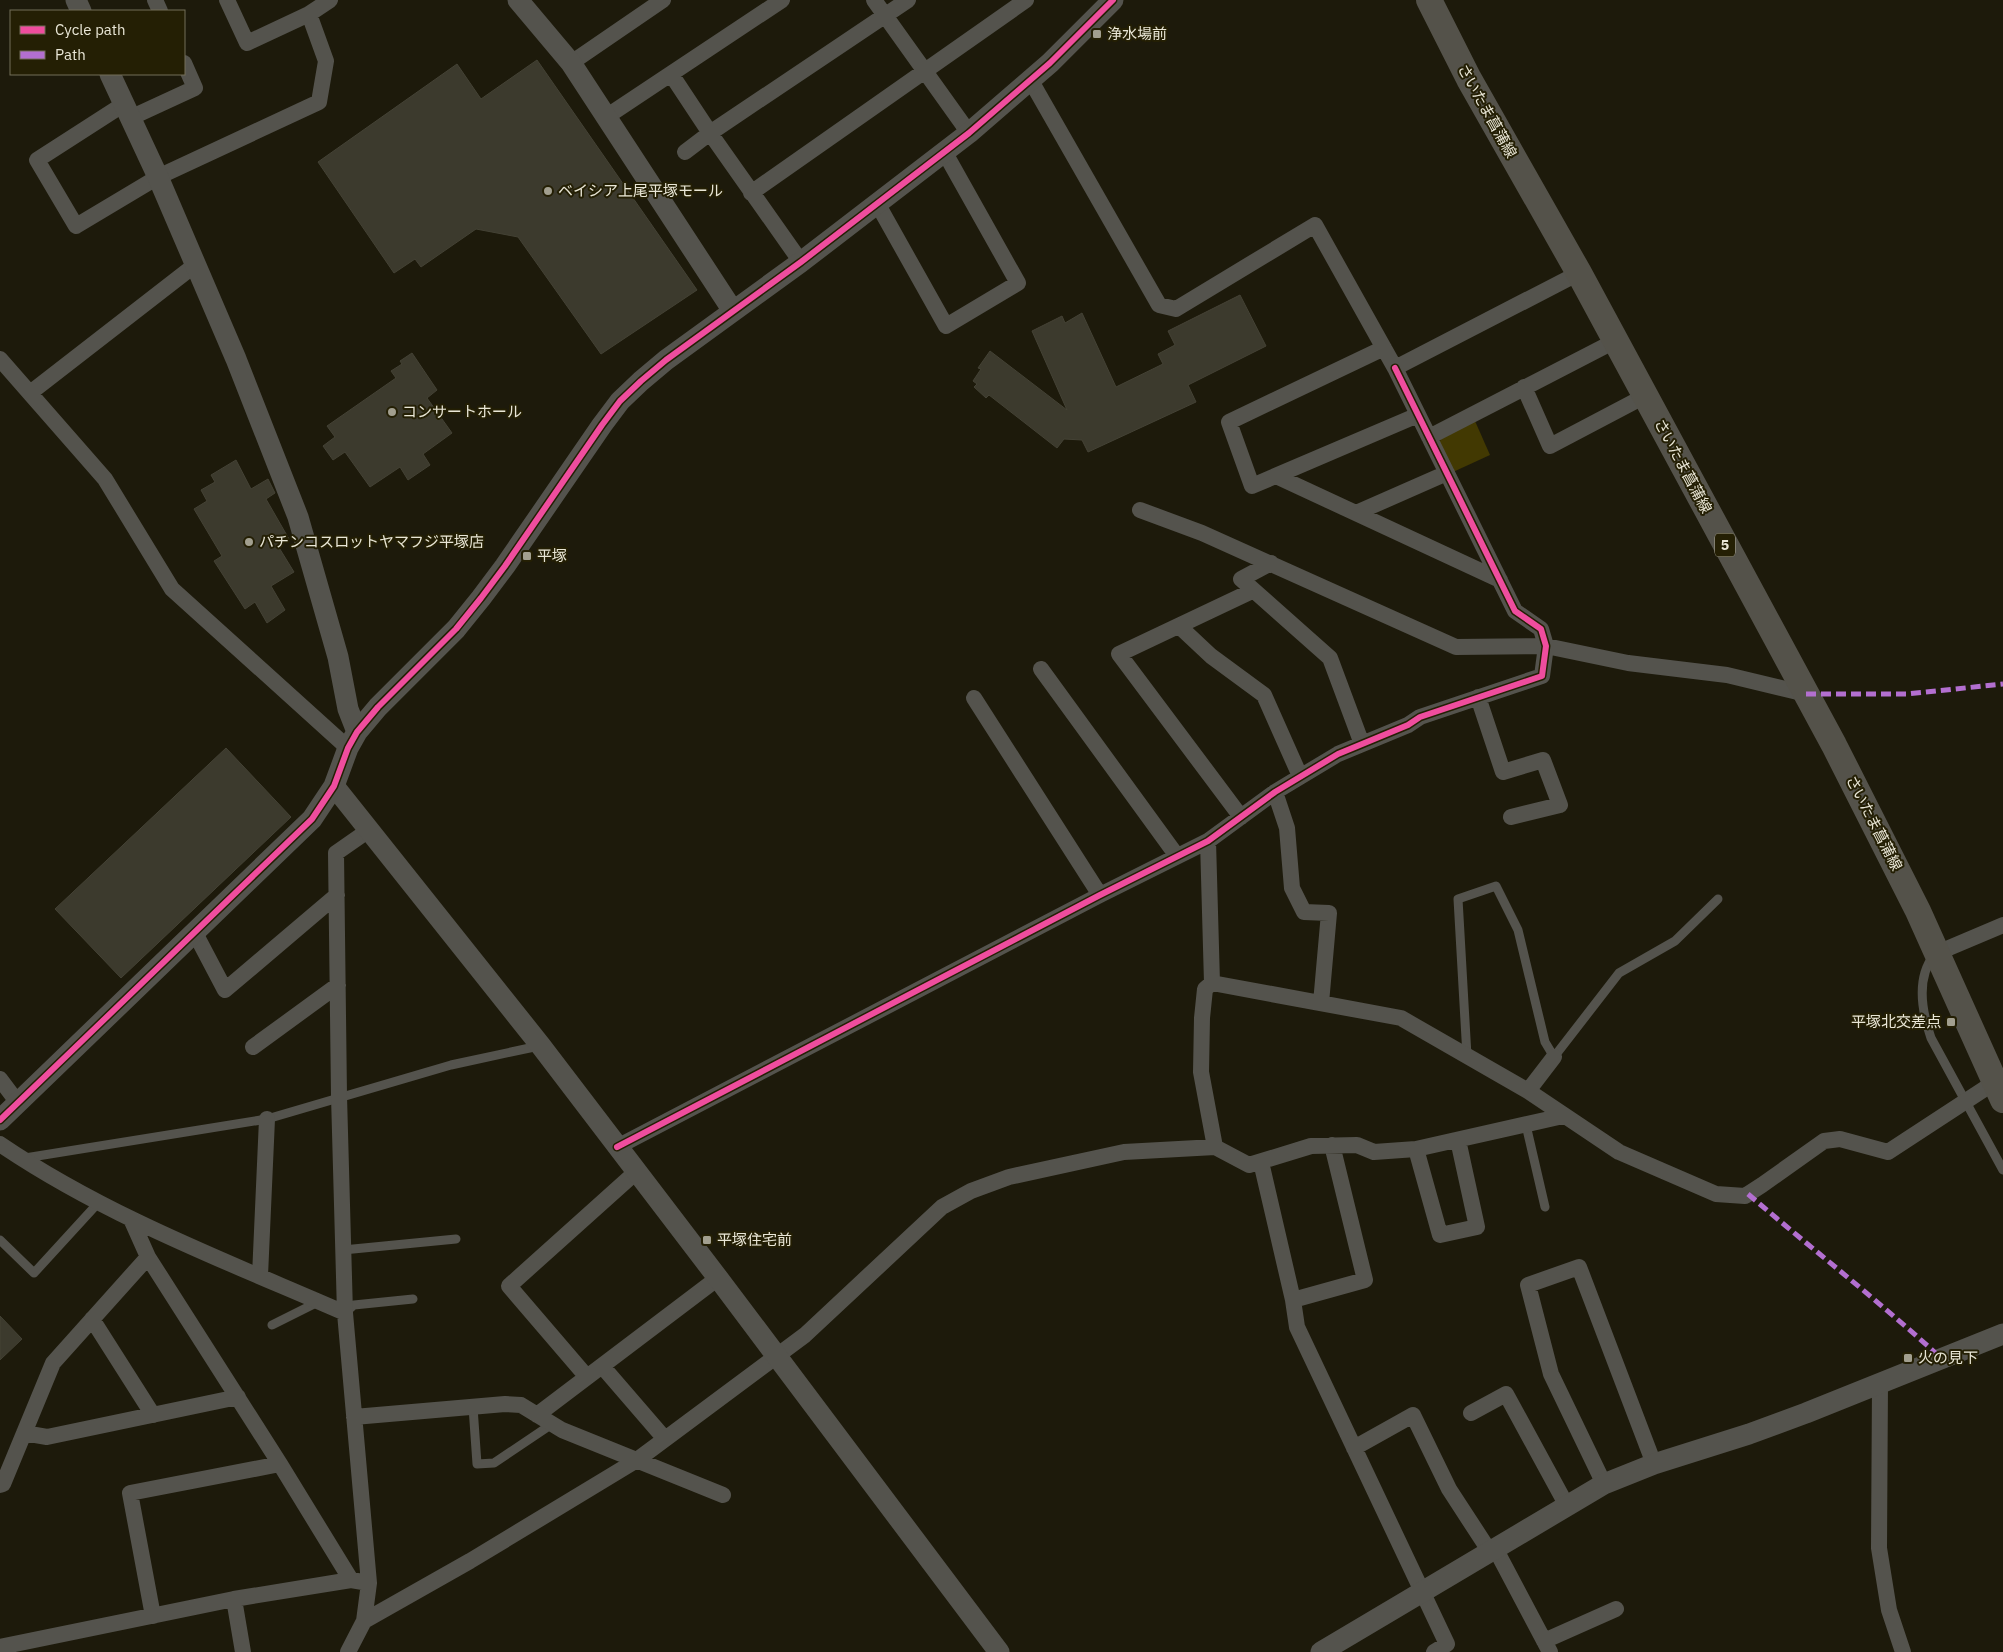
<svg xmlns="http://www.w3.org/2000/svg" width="2003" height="1652" font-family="'IBM Plex Sans','Noto Sans JP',sans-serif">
	<rect width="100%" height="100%" fill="#1d1a0b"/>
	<path fill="#423902" d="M1475,421L1490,455L1453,472L1439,443L1442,437Z"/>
	<path fill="#3c3a2d" stroke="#444235" d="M537,60L697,290L601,354L518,237L476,229L421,267L415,259L394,273L318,162L457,64L481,99Z
		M1240,295L1266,346L1188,385L1196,402L1088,452L1082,440L1064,439L1057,448L989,395L986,398L974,387L977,384L973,381L981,369L978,368L990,351L1067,410L1032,331L1062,316L1065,323L1082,313L1116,387L1163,364L1158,354L1175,345L1168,331Z
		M412,353L437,390L427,398L452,433L423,454L430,465L408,480L400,467L370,487L345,452L333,460L323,446L335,437L327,426L396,378L391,371L402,364L400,361Z
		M236,460L251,489L268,479L275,493L266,499L289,539L278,546L294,572L271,586L285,610L267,623L255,602L245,609L214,561L222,556L194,509L207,501L201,490L215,482L211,475Z
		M226,748L291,817L121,978L55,909Z
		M0,1316L22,1339L0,1360Z"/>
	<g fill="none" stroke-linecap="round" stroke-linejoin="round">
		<path stroke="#54534d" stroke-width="9" d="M1934,955C1916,978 1922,1012 1931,1038L2003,1170
			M1467,1056L1458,899L1496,886L1518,930L1545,1042L1554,1057L1619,973L1675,941L1718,899
			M1526,1125L1545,1207
			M25,1158L267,1119L451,1065L539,1046
			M0,1240L34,1273L99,1202
			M343,1250L456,1239
			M345,1313L354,1305L413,1299
			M272,1325L318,1302
			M473,1407L477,1464L494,1463L552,1424"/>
		<path stroke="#54534d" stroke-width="16" d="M155,0L160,11
			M227,0L247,43L309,14L330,0
			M874,0L969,133
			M571,63L663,0
			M671,74L710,133L685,152
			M1031,81L1159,305L1176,309L1315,225L1395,368L1579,273
			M124,104L37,160L76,226L158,177L319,102L326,61L309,14
			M606,117L782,0
			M130,118L195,88L184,63
			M751,193L1026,0
			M877,203L946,326L1018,283L945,153
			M801,262L710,133L908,0
			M1384,348L1229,422L1252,486L1418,415
			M0,359L105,479L172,589L348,748
			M1524,387L1550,446L1645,396
			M30,393L195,265
			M1429,437L1615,341
			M1276,476L1500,580
			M1140,510L1202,533L1456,647L1546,646L1628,663L1727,675L1806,694
			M1356,513L1447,473
			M1271,563L1241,579L1330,658L1362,744
			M1179,626L1211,656L1264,695L1300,776
			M1041,669L1177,856
			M1478,697L1503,772L1543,760L1560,805L1511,817
			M974,698L1100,895
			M1275,792L1287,828L1292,888L1304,912L1329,913L1321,1003
			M1241,817L1119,654L1252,591
			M1208,841L1212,983L1205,989L1202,1018L1201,1072L1215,1147
			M195,933L225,990L337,895
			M1937,953L2003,925
			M1212,983L1401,1018L1528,1091L1619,1152L1716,1194L1745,1196L1762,1185L1824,1141L1840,1139L1888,1152L1995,1082
			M253,1047L338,985
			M0,1079L18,1103
			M1528,1091L1554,1057
			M0,1144C106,1216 228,1262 345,1313
			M617,1147L1100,895L1208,841L1275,792L1338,754L1408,725L1420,717L1542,676L1546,646L1541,629L1515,611L1395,368
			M1416,1149L1440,1235L1477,1227L1458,1140
			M1261,1162L1293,1300L1297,1327L1447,1644L1434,1652
			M131,1219L148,1257L280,1464L351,1580L369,1583
			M260,1276L267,1119
			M1293,1300L1365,1280L1332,1145
			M92,1319L153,1415
			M602,1366L665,1439
			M587,1377L509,1286L636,1172
			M1880,1383L1879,1548L1889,1610L1903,1652
			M1471,1413L1506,1394L1567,1506
			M537,1415L718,1278
			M354,1417L505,1404L521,1405L562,1430L723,1495
			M24,1433L47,1437L238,1397
			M1354,1448L1413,1415L1449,1489L1490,1552
			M1604,1484L1551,1374L1528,1285L1579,1267L1654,1464
			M0,1485L3,1484L53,1363L148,1257
			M1495,1548L1550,1652
			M234,1599L243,1652
			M153,1616L130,1493L280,1464
			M364,1621L470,1561L637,1460L805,1335L942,1207L971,1191L1009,1177L1124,1152L1215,1147L1249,1165L1311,1146L1357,1145L1374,1152L1416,1149L1563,1116
			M1544,1641L1616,1609
			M0,1647L234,1599L351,1580
			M348,1652L364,1621L369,1583L345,1313L339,1096L336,853L369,830"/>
		<path stroke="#54534d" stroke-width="21" d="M76,0L81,11
			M518,0L571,63L733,311
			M110,74L158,177L236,359L298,517L338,657L348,709L357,732
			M334,786L541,1046L718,1278L999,1652
			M0,1120L312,819L334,786L348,748L357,732L378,707L456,629L481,598L505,566L602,425L620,401L641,381L666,360L801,262L969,133L1050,63L1113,0
			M1321,1652L1604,1484L1654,1464L1749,1434L1806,1413L2003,1334"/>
		<path stroke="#54524a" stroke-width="26" d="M1429,0L1469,79L1579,273L1834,745L1918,911L2003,1100"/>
		<path stroke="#b36fd0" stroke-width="5" stroke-dasharray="10 5" stroke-linecap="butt" d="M1806,694H1907L2003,684
			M1748,1194C1812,1249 1879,1301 1942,1359"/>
		<defs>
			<path id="cycleway" d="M0,1120L312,819L334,786L348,748L357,732L378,707L456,629L481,598L505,566L602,425L620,401L641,381L666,360L801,262L969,133L1050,63L1113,0
				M617,1147L1100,895L1208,841L1275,792L1338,754L1408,725L1420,717L1542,676L1546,646L1541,629L1515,611L1395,368"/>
		</defs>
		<use href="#cycleway" stroke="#241f04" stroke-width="9"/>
		<use href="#cycleway" stroke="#ef4d9e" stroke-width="6"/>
	</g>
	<g fill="#a29f8f" stroke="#241f04" stroke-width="2">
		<rect x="1092" y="29" width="10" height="10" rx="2.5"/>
		<circle cx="548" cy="191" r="5"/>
		<circle cx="392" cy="412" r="5"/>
		<circle cx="249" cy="542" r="5"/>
		<rect x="522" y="551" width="10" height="10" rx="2.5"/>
		<rect x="1946" y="1017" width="10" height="10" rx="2.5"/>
		<rect x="702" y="1235" width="10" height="10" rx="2.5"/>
		<rect x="1903" y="1353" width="10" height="10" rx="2.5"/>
	</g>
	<g text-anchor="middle" stroke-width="4" stroke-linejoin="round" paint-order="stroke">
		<rect fill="#241f04" stroke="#aeaa97" stroke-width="1" x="1715" y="533.5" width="20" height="23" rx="4"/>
		<g font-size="14" font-weight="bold" fill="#e9e6d6">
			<text x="1725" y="550">5</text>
		</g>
		<g font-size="15" fill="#e9e6d6" stroke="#241f04" text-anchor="start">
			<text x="1107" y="39">浄水場前</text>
			<text x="558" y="196">ベイシア上尾平塚モール</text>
			<text x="402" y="417">コンサートホール</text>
			<text x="259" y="547">パチンコスロットヤマフジ平塚店</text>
			<text x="537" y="561">平塚</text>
			<text x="1941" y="1027" text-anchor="end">平塚北交差点</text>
			<text x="717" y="1245">平塚住宅前</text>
			<text x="1918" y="1363">火の見下</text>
		</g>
		<g font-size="15" fill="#e9e6d6" stroke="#241f04">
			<text transform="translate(1487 111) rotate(61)" y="5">さいたま菖蒲線</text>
			<text transform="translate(1683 466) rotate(62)" y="5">さいたま菖蒲線</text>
			<text transform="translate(1874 823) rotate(63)" y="5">さいたま菖蒲線</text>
		</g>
	</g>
	<rect x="10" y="10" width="175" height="65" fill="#241f04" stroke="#736f58"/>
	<rect x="20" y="26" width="25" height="8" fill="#ef4d9e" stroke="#736f58"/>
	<text x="55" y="35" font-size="15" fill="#e9e6d6">Cycle path</text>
	<rect x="20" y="51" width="25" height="8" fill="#b36fd0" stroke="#736f58"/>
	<text x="55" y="60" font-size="15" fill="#e9e6d6">Path</text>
</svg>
